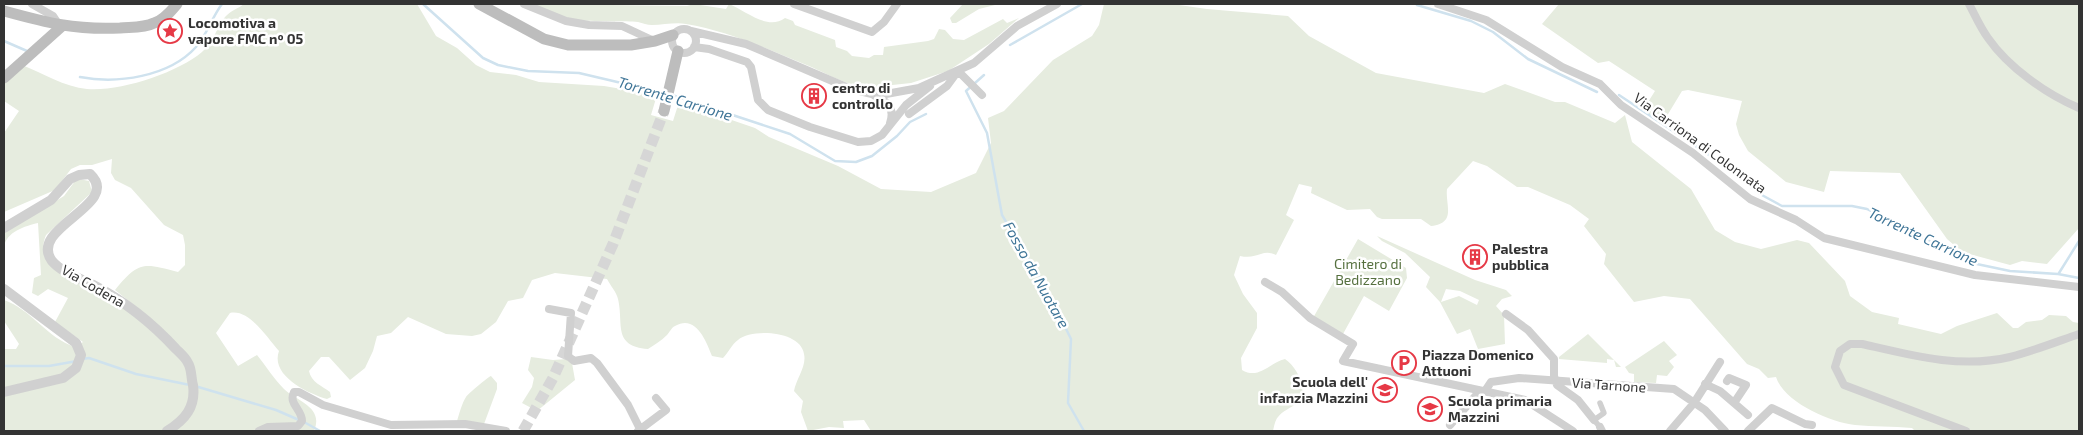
<svg xmlns="http://www.w3.org/2000/svg" width="2083" height="435" font-family="'Exo 2',sans-serif">
	<rect width="100%" height="100%" fill="#fff"/>
	<path fill="#e6ecdf" fill-rule="evenodd" d="M244,4H417L436,36L457,48L476,65L490,72L516,75L539,82L604,86L657,95L651,115L673,121L679,102L755,128L769,137L838,166L881,189L931,192L976,173L991,143L988,118L1004,111L1053,60L1092,36L1099,25L1104,4H1172L1207,9L1288,16L1309,36L1376,73L1484,93L1505,84L1555,102H1565L1615,123L1625,115L1632,142L1691,189L1715,230L1735,242L1761,249L1797,240L1809,243L1845,281L1850,296L1872,312L1899,318L1898,324L1941,334L1957,326L1997,313L2013,328H2018L2026,322L2042,320L2049,315L2066,316L2073,322L2079,323V431H1915L1912,428C1893,426 1873,427 1855,425C1829,422 1784,402 1776,377L1768,378L1759,369L1747,364L1690,299L1664,296L1634,302L1604,264L1606,254L1584,226L1589,219L1570,205L1528,187H1517L1487,166L1473,161L1447,189C1445,205 1457,223 1431,226L1421,219H1382L1377,217L1370,209L1347,210L1311,193L1312,187L1299,184L1286,215L1294,220L1276,255C1262,248 1258,260 1240,256L1234,275L1243,294L1257,313V328L1241,358L1242,370C1259,380 1269,363 1285,359C1297,367 1310,391 1297,403C1291,408 1282,411 1278,417C1275,420 1274,427 1273,431H871L864,420L843,421L844,428L829,427L808,431L801,412L803,401L794,391C796,379 807,366 804,354C801,331 752,328 738,340C732,344 728,353 723,358L712,356C706,341 696,314 675,326C671,328 670,332 667,335C661,341 654,345 648,349C612,346 624,324 618,299C617,293 610,285 607,279L555,273L532,280L523,298L508,301L496,322L481,334L472,336L446,334L408,317L391,333L377,336L373,351L365,368L350,380L329,357H321L309,371C311,382 322,386 330,392L331,397L327,399C307,393 270,375 279,351C267,338 250,309 230,313L216,333L238,366L257,355C266,366 274,379 284,389C298,402 324,407 314,431H4V349H16L19,344L4,321V300C31,309 47,338 75,347L83,342L55,322L68,298L48,289L38,296L32,293L34,278L41,275L38,223C25,226 6,232 4,247V233L64,196L75,181L79,179L89,181L92,192L46,235C41,247 44,253 50,263L144,313L115,290C139,261 143,263 178,272L185,265V245L183,235L164,225L131,188L115,180L111,173L112,159L92,165H80L71,169L55,190L4,212V133L19,111L4,101V81L22,65C42,73 65,87 87,89C119,92 177,73 202,52C213,43 217,27 225,17C230,11 239,8 244,4Z
		M535,4L687,6L694,4L726,9L729,4C745,10 767,31 785,18L793,21L795,25L835,40L836,47L847,51L852,56L869,58L874,55H883L884,47L928,41L934,39L939,29L945,30L953,39L964,40L1003,19L1007,23L1019,18L989,44L948,71L911,83L883,86L884,90C856,90 834,77 809,66C770,50 728,31 686,24C676,22 663,25 652,25C647,25 643,23 638,22C613,20 551,26 535,4Z
		M963,4H994L995,5L979,9L956,23H952L950,18Z
		M1559,4H2079V228L2047,264L2022,261L2010,265L1962,252L1947,239L1900,173L1830,171L1824,192L1786,182L1748,151L1739,135L1736,124L1742,101L1688,90L1682,91L1662,124L1643,110L1655,91L1609,61L1598,63L1542,24Z
		M1377,236L1475,280L1506,290L1512,296L1502,299L1496,306L1504,315L1505,344L1478,349L1470,329L1457,334L1440,302L1426,287L1430,277L1405,253L1382,241ZM1446,289L1460,291L1479,300L1477,305L1459,296L1441,302Z
		M1358,239L1406,268L1407,278L1389,311L1364,296L1343,334L1313,318Z
		M1588,334L1621,367H1616L1614,360L1607,359V363L1559,359V357Z
		M1664,341L1677,355L1669,361L1674,367L1667,376L1657,375L1656,383L1634,382V374L1629,373L1625,367Z
		M531,357L553,360L567,359L572,363L575,380L537,411L522,403L532,387L534,378L528,370Z
		M491,376L497,383V389L484,424L457,421C459,414 462,403 466,397C468,394 488,377 491,376Z"/>
	<g fill="none" stroke-linecap="round" stroke-linejoin="round">
		<path stroke="#cfe2ee" stroke-width="2.5" d="M423,4L483,58L498,65L528,71L579,73L664,93
			M1417,5L1471,21L1493,32L1528,59L1597,92
			M4,41L27,51
			M1010,45L1082,4
			M984,75L966,91L987,133L1002,215L1047,290L1071,339L1068,403L1084,431
			M80,77C117,84 169,77 196,47C207,35 212,17 222,4
			M672,95L790,134L835,161L856,162L872,156L897,136L910,122L926,114
			M1619,95L1712,157L1760,194L1782,206H1852L1867,209L1972,263L2010,271L2058,274L2079,278
			M2059,273L2079,241
			M82,359L89,358L136,374L190,385
			M4,366H49L77,361
			M195,386L276,410L299,420
			M304,422L320,431"/>
		<path stroke="#d6d6d6" stroke-width="11" stroke-dasharray="11 5.5" stroke-linecap="butt" d="M523,431L553,378L613,244L664,111"/>
		<path stroke="#d0d0d0" stroke-width="5.5" d="M1600,403L1604,413L1594,420L1600,427"/>
		<path stroke="#d0d0d0" stroke-width="8" d="M32,4L53,16L59,25
			M524,4L566,21L589,25L622,26L652,40
			M794,4L872,32L884,22L897,4
			M1438,4L1486,20L1562,67L1600,84L1621,105L1693,153L1750,199L1796,220L1824,238L1975,275L2079,287
			M1969,4C1975,15 1980,27 1988,38C2008,67 2046,94 2079,108
			M672 41a12 12 0 1 1 24 0a12 12 0 1 1-24 0Z
			M691,31L746,44L851,89L872,94H886L919,88L974,63L1017,26L1057,4
			M694,47L709,49L747,62L751,67L758,100L768,110L810,127L858,142L871,141L882,135L906,105L930,86
			M875,96C888,101 895,109 890,123
			M909,114L947,86L958,71L982,95
			M1265,282L1282,292L1310,318L1353,344L1343,361L1525,400L1573,431
			M549,309L571,313L568,356L574,361L591,358L597,363L628,405L640,429
			M1506,314L1528,330L1554,359V376L1557,385L1578,400L1594,420
			M1727,381L1729,378L1746,385L1734,403
			M1705,384L1720,391L1748,415
			M1485,391L1491,382L1519,378L1674,389L1705,410L1725,431
			M1450,425L1480,391
			M1600,427L1602,431
			M259,431L268,427L298,426L302,421C302,409 288,404 294,392H299L323,405L391,425L465,424L506,431
			M638,431L666,410L656,398
			M1670,431L1694,403L1720,362
			M1748,431L1772,408L1805,424L1812,425
			M1966,431L1844,385L1835,367L1840,351L1850,344H1862C1910,355 1960,369 2010,357C2033,351 2056,342 2079,334"/>
		<path stroke="#d0d0d0" stroke-width="10" d="M4,228L51,200L70,179L79,175L90,174C123,205 27,227 52,261C62,273 82,279 95,286C126,302 152,323 176,349C180,353 186,358 188,363C192,369 191,379 193,385C196,407 185,420 167,431
			M4,289L76,343L81,355L76,368L63,378L4,392"/>
		<path stroke="#bdbdbd" stroke-width="11" d="M479,4L544,39L568,45H631L655,41L673,35
			M4,11C48,23 74,30 120,28C131,27 144,28 154,23C164,20 171,11 177,4
			M4,78L61,27
			M664,111L678,51"/>
	</g>
	<defs>
		<symbol id="sight-ring" viewBox="-11 -11 22 22"><circle r="9.5" fill="#fff" stroke="#e63946" stroke-width="1.5"/><path d="M0-6L1.8-2.2L6-1.7L2.9 1.2L3.7 5.4L0 3.3L-3.7 5.4L-2.9 1.2L-6-1.7L-1.8-2.2Z" fill="#e63946"/></symbol>
		<symbol id="building-ring" viewBox="-11 -11 22 22"><circle r="9.5" fill="#fff" stroke="#e63946" stroke-width="1.5"/><path d="M-4-6H4V6H1V3H-1V6H-4ZM-2.5-4.3h1.7v1.8h-1.7ZM.8-4.3h1.7v1.8H.8ZM-2.5-1h1.7V.8h-1.7ZM.8-1h1.7V.8H.8Z" fill="#e63946"/></symbol>
		<symbol id="parking-ring" viewBox="-11 -11 22 22"><circle r="9.5" fill="#fff" stroke="#e63946" stroke-width="1.5"/><path d="M-3.5-5.5H1a3.5 3.5 0 0 1 0 7H-1V5.5H-3.5ZM-1-3.4V-.6H.8a1.4 1.4 0 0 0 0-2.8Z" fill="#e63946"/></symbol>
		<symbol id="school-ring" viewBox="-11 -11 22 22"><circle r="9.5" fill="#fff" stroke="#e63946" stroke-width="1.5"/><path d="M0-5L7-2L0 1L-7-2ZM-4 1L0 2.5L4 1V4Q0 6-4 4Z" fill="#e63946"/></symbol>
	</defs>
	<g fill-rule="evenodd">
		<use href="#sight-ring" x="156" y="17" width="28" height="28"/>
		<use href="#building-ring" x="800" y="82" width="28" height="28"/>
		<use href="#building-ring" x="1461" y="243" width="28" height="28"/>
		<use href="#parking-ring" x="1390" y="349" width="28" height="28"/>
		<use href="#school-ring" x="1371" y="376" width="28" height="28"/>
		<use href="#school-ring" x="1416" y="395" width="28" height="28"/>
	</g>
	<g text-anchor="middle" stroke-width="5" stroke-linejoin="round" paint-order="stroke">
		<g font-size="14" font-weight="bold" fill="#333" stroke="#fff" text-anchor="start">
			<text x="188" y="28">Locomotiva a<tspan x="188" dy="16">vapore FMC nº 05</tspan></text>
			<text x="832" y="93">centro di<tspan x="832" dy="16">controllo</tspan></text>
			<text x="1492" y="254">Palestra<tspan x="1492" dy="16">pubblica</tspan></text>
			<text x="1422" y="360">Piazza Domenico<tspan x="1422" dy="16">Attuoni</tspan></text>
			<text x="1368" y="387" text-anchor="end">Scuola dell'<tspan x="1368" dy="16">infanzia Mazzini</tspan></text>
			<text x="1448" y="406">Scuola primaria<tspan x="1448" dy="16">Mazzini</tspan></text>
		</g>
		<g font-size="14" fill="#333" stroke="#fff">
			<text transform="translate(1700 143) rotate(36)" y="5">Via Carriona di Colonnata</text>
			<text transform="translate(93 286) rotate(30)" y="5">Via Codena</text>
			<text transform="translate(1609 385) rotate(4)" y="5">Via Tarnone</text>
		</g>
		<g font-size="14" fill="#56703f" stroke="#fff">
			<text x="1368" y="269">Cimitero di<tspan x="1368" dy="16">Bedizzano</tspan></text>
		</g>
		<g font-size="15" font-style="italic" fill="#3f7597" stroke="#fff">
			<text transform="translate(675 99) rotate(17)" y="5">Torrente Carrione</text>
			<text transform="translate(1923 237) rotate(25)" y="5">Torrente Carrione</text>
			<text transform="translate(1036 275) rotate(61)" y="5">Fosso da Nuotare</text>
		</g>
	</g>
	<rect width="2083" height="435" fill="none" stroke="#333333" stroke-width="10"/>
</svg>
